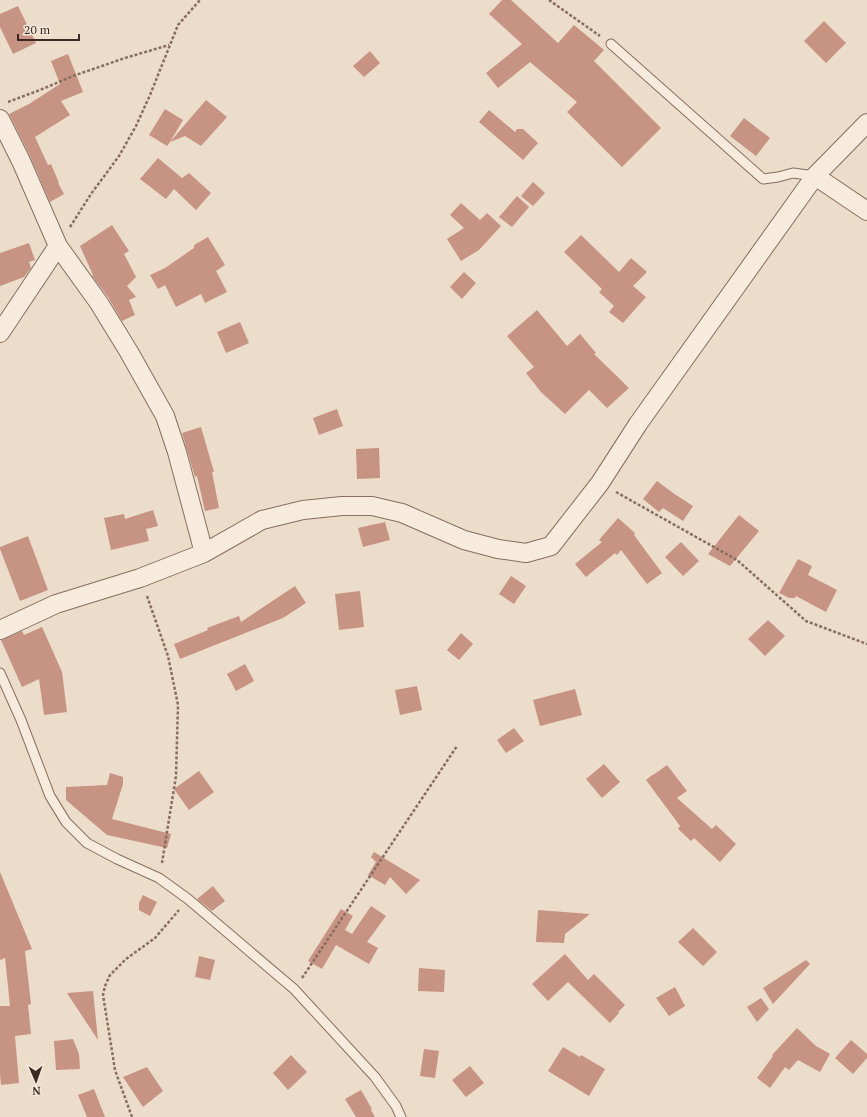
<svg xmlns="http://www.w3.org/2000/svg" width="867" height="1117" font-family="'PT Serif',serif">
	<rect width="100%" height="100%" fill="#ecdcca"/>
	<path fill="#c79383" d="M502,0H511L558,43L574,25L604,50L594,61L661,128L622,167L567,112L577,102L530,62L498,88L486,73L522,44L489,14Z
		M18,6L36,43L13,54L0,27V14Z
		M824,21L846,43L826,63L804,41Z
		M370,51L380,63L364,77L353,66Z
		M68,54L83,92L61,101L70,115L35,137L48,165L51,164L59,183H58L64,194L50,202L30,156L9,114L29,104L60,84L51,61Z
		M206,100L227,117L201,146L185,136L170,142L167,146L149,135L165,109L183,120L170,142Z
		M489,110L515,132L517,129H523L538,143L523,160L479,122Z
		M744,118L770,138L756,156L730,136Z
		M158,158L182,178L189,173L211,193L196,210L174,189L166,199L140,179Z
		M533,182L545,193L533,206L521,196Z
		M517,196L529,207L512,227L499,217Z
		M461,203L480,220L487,213L501,226L479,250L461,261L447,239L464,228L450,215Z
		M112,225L129,251L124,254L136,277L127,286L136,297L129,300L135,315L122,321L108,297L92,276L93,275L80,246Z
		M581,235L619,272L631,258L647,272L633,286L646,297L623,323L609,312L614,306L599,292L602,289L564,252Z
		M208,237L225,265L216,271L227,292L205,303L201,294L176,307L165,285L158,289L150,275L165,268L194,248V245Z
		M29,243L35,260L29,262L31,268L24,277L0,286V253Z
		M464,272L476,283L462,299L450,287Z
		M537,310L567,346L580,334L596,353L594,354L629,388L607,408L589,390L565,414L541,392L526,373L534,367L507,336Z
		M240,322L249,343L226,353L217,332Z
		M337,409L343,426L319,435L313,418Z
		M201,427L214,472H212L219,508L205,511L197,476L195,477L182,433Z
		M379,448L380,478L357,479L356,449Z
		M657,481L673,493L693,506L683,521L663,508L659,512L643,499Z
		M153,510L158,526L146,529L149,541L111,550L104,518L124,514L125,519Z
		M739,515L759,531L730,566L708,554Z
		M618,518L635,533L634,535L662,573L647,584L621,550L617,555L615,553L586,577L575,564L602,542L599,540Z
		M385,522L390,540L363,547L358,528Z
		M28,536L48,590L20,601L0,549V547Z
		M681,542L699,561L683,576L665,557Z
		M798,559L812,566L808,575L837,590L826,612L796,596L795,598H789L779,593Z
		M511,576L526,586L514,604L499,594Z
		M295,586L306,603L283,618L180,659L174,644L208,630L207,628L239,616L241,622Z
		M360,591L364,627L339,630L335,594Z
		M768,620L785,636L765,656L748,639Z
		M42,627L62,672L67,712L44,715L39,679L22,687L1,640L22,631L24,635Z
		M461,633L473,644L459,660L447,650Z
		M245,664L254,681L236,691L227,674Z
		M417,686L422,710L400,715L395,690Z
		M575,689L582,715L540,726L533,700Z
		M514,728L524,741L506,753L497,740Z
		M604,764L620,782L602,798L586,779Z
		M667,765L687,791L677,798L712,829L716,825L736,844L720,862L694,838L691,841L678,829L680,826L646,780L652,775H653Z
		M199,771L214,792L189,810L174,789Z
		M110,773L123,777V784L112,819L171,834L167,848L107,835L66,800V787L107,785Z
		M374,852L420,880L406,894L390,877L385,885L368,875L376,862L371,857Z
		M0,872L32,949L25,951L31,1004L28,1005L31,1034L15,1036L19,1083L1,1085L0,1073V1006H10L5,958L0,960Z
		M213,886L225,901L212,911L197,899Z
		M143,895L157,902L150,916L139,910V903Z
		M371,906L386,916L367,942L378,948L369,964L336,945L322,969L308,961L341,909L353,916L345,930L352,934Z
		M538,910L590,914L565,934L564,943L536,942Z
		M693,928L717,952L703,966L678,942Z
		M565,954L588,980L594,974L625,1005L618,1012L619,1013L610,1023L568,982L548,1001L532,984Z
		M199,956L215,960L210,980L195,977Z
		M806,960L810,964L773,1004L763,988Z
		M419,968L445,970L444,992L418,991Z
		M675,987L685,1006L669,1016L656,998Z
		M93,991L98,1040L67,993Z
		M761,998L769,1009L757,1022L747,1007Z
		M797,1028L816,1046L830,1054L820,1072L798,1060L789,1070L785,1067L770,1088L757,1078L773,1056L772,1055Z
		M73,1039L79,1054L80,1069L56,1070L54,1041Z
		M851,1040L867,1054V1058L853,1074L835,1058Z
		M563,1047L580,1057L581,1055L605,1069L589,1096L548,1071Z
		M424,1049L439,1051L435,1078L420,1076Z
		M291,1055L307,1072L288,1090L273,1073Z
		M470,1066L484,1083L466,1097L452,1080Z
		M147,1067L163,1091L143,1107L123,1077Z
		M94,1089L105,1117H87L78,1095Z
		M361,1090L372,1109L371,1110L375,1117H356L345,1099Z"/>
	<g fill="none" stroke-linecap="round" stroke-linejoin="round">
		<defs>
			<path id="lane" d="M611,44L763,179L778,177L793,173L815,176
				M0,673L21,720L50,796L66,822L87,843L117,859L159,878L188,899L294,989L375,1077L396,1106L401,1117"/>
			<path id="street" d="M0,119L21,161L58,246L99,303L129,352L165,416L177,452L204,553
				M815,176L867,211
				M0,333L58,246
				M0,630L56,604L140,578L204,553L262,520L303,510L342,506H372L402,513L464,540L498,549L526,553L551,546L600,483L638,424L815,176L867,123"/>
		</defs>
		<use href="#lane" stroke="#876e60" stroke-width="11"/>
		<use href="#street" stroke="#876e60" stroke-width="20"/>
		<path stroke="#876e60" stroke-width="2.5" stroke-dasharray="3 2" stroke-linecap="butt" d="M549,0L600,36
			M8,102L40,90L73,76L125,58L169,45
			M70,227L91,194L119,156L136,126L150,95L178,25L200,0
			M616,492L737,560L806,621L867,644
			M147,596L168,656L178,705L176,776L162,863
			M302,978L457,746
			M132,1117L115,1070L103,995L105,986L110,975L126,959L155,938L179,910"/>
		<use href="#lane" stroke="#f7ebdd" stroke-width="9"/>
		<use href="#street" stroke="#f7ebdd" stroke-width="18"/>
	</g>
	<g transform="translate(36 1081) rotate(178)" stroke="#f4e7d9" stroke-width="3" paint-order="stroke">
	<path d="M0-3L7 15L0 10L-7 15Z" fill="#392922"/>
	<text y="-6" font-size="11" font-weight="bold" text-anchor="middle" fill="#392922">N</text>
	</g>
	<path d="M18 34v6h61v-6" fill="none" stroke="#392922" stroke-width="2"/>
	<text x="24" y="34" font-size="12" fill="#392922" stroke="#f4e7d9" stroke-width="3" paint-order="stroke">20 m</text>
</svg>
